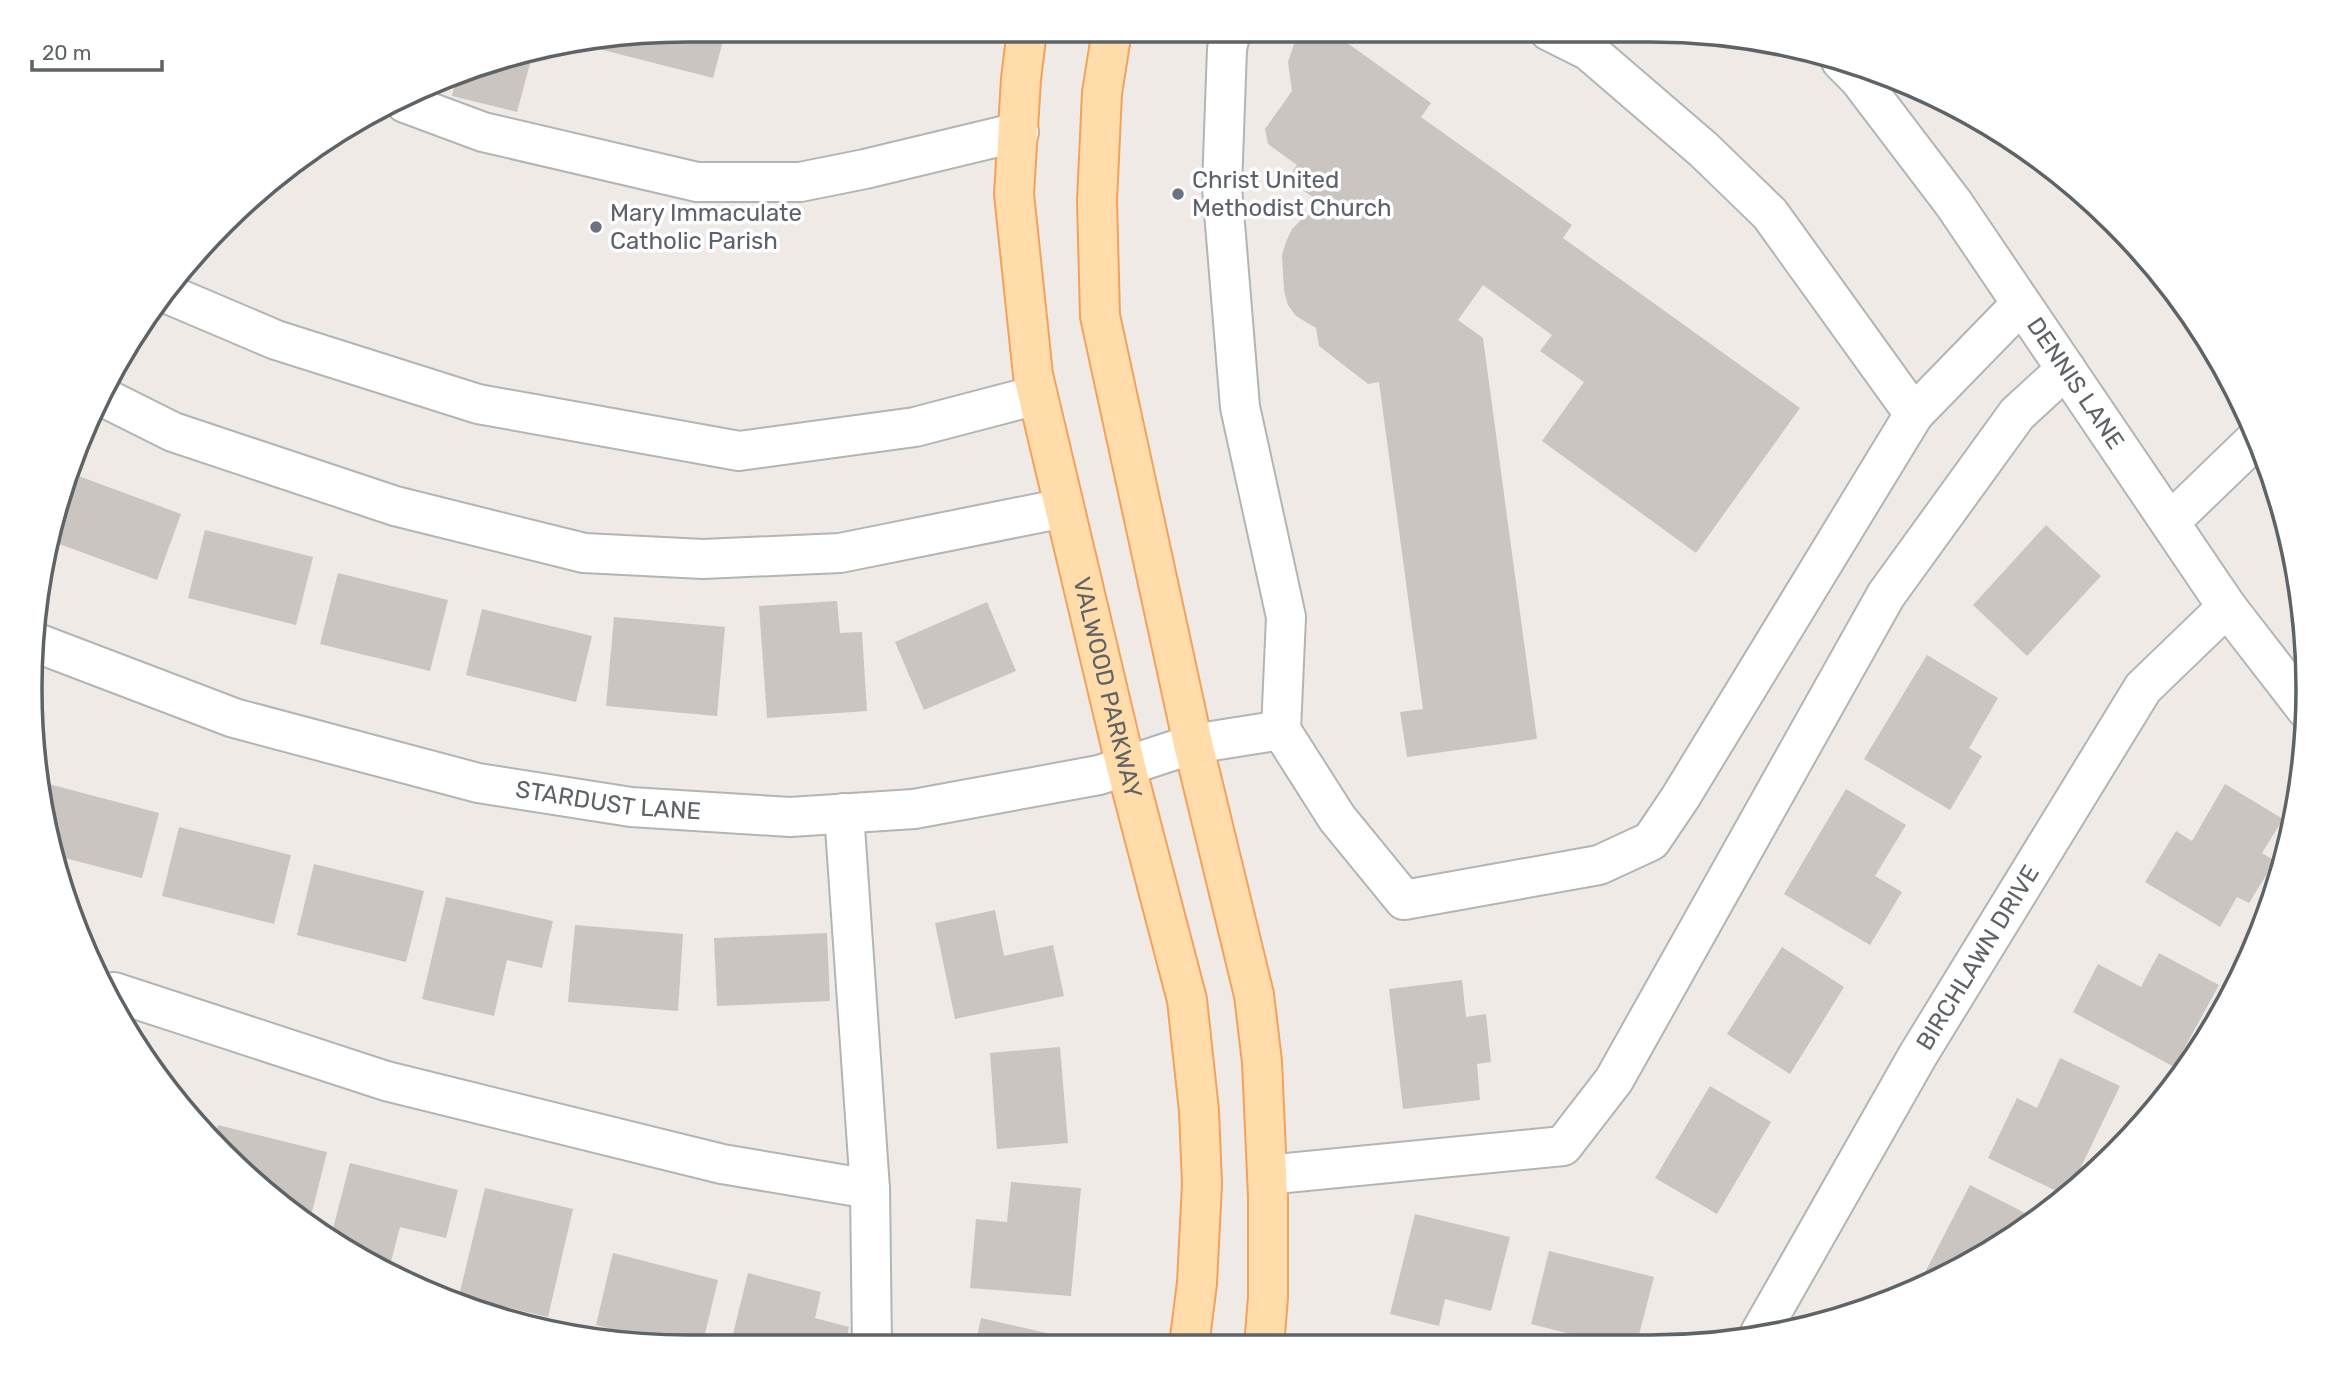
<svg xmlns="http://www.w3.org/2000/svg" width="2338" height="1377" font-family="Rubik,sans-serif">
	<rect width="100%" height="100%" fill="#efeae5"/>
	<path fill="#cac5c1" d="M689,30H726L713,78L587,46Z
		M1298,32L1346,42L1431,103L1421,117L1572,225L1563,238L1800,408L1696,553L1542,441L1584,382L1540,351L1552,335L1483,285L1458,320L1483,338L1537,739L1407,757L1400,712L1423,709L1379,382L1368,384L1319,346L1316,328L1296,316L1288,305L1284,291L1282,255L1286,242L1292,229L1301,220L1324,205L1287,179L1297,165L1268,144L1265,129L1292,91L1288,62Z
		M532,56L517,112L452,96L457,75L477,65Z
		M76,475L181,514L157,580L54,542Z
		M2046,525L2101,576L2027,656L1973,605Z
		M205,530L313,557L296,625L188,598Z
		M338,573L448,600L430,671L320,644Z
		M837,601L840,633L862,632L867,711L767,718L759,606Z
		M987,602L1016,671L924,710L895,642Z
		M482,609L592,636L576,702L466,675Z
		M614,617L725,627L717,716L606,706Z
		M1927,655L1998,698L1969,748L1982,756L1950,810L1864,759Z
		M45,783L159,813L142,878L57,856Z
		M2225,784L2283,819L2262,853L2275,861L2249,903L2237,897L2220,927L2145,882L2176,831L2192,841Z
		M1846,789L1906,825L1875,876L1902,892L1870,945L1784,894Z
		M179,827L291,855L274,924L162,896Z
		M314,864L424,891L406,962L297,935Z
		M446,897L553,921L542,968L507,960L494,1016L422,999Z
		M995,910L1004,956L1053,945L1064,996L955,1019L935,923Z
		M575,925L683,934L678,1011L568,1002Z
		M827,933L830,1001L717,1006L714,938Z
		M1782,947L1844,987L1790,1074L1727,1034Z
		M2159,953L2219,985L2174,1067L2073,1012L2098,964L2141,987Z
		M1462,980L1466,1017L1486,1014L1491,1062L1477,1064L1480,1100L1403,1109L1389,989Z
		M1060,1047L1068,1143L997,1149L990,1053Z
		M2060,1058L2120,1086L2067,1196L1988,1158L2017,1098L2037,1108Z
		M1710,1086L1771,1122L1717,1214L1655,1178Z
		M176,1099L193,1104L190,1112L180,1103Z
		M218,1125L327,1152L309,1224L215,1135Z
		M350,1163L458,1190L446,1238L400,1227L389,1269L330,1240Z
		M1011,1182L1081,1188L1071,1296L970,1288L976,1219L1007,1222Z
		M1970,1185L2035,1218L1979,1259L1918,1286Z
		M485,1188L573,1209L548,1317L459,1296Z
		M1415,1214L1510,1237L1491,1311L1445,1299L1439,1326L1390,1314Z
		M1549,1251L1654,1277L1636,1346H1617L1531,1324Z
		M613,1253L718,1280L702,1346H678L596,1325Z
		M748,1273L821,1292L815,1318L849,1327L845,1346H730Z
		M981,1318L1072,1339L1070,1346H975Z"/>
	<g fill="none" stroke-linecap="round" stroke-linejoin="round">
		<defs>
			<g id="minor">
				<path d="M1231,31L1227,49L1222,187L1240,407L1286,617L1281,730L1337,818L1404,900L1599,865L1651,841L1680,798L1914,414L2021,304"/>
				<path d="M1549,31L1589,51L1704,150L1770,214L1914,414"/>
				<path id="s1" d="M1841,61L1859,79L1954,204L2227,607L2306,709"/>
				<path d="M405,103L483,132L697,182H800L865,169L1019,132"/>
				<path d="M163,292L276,340L478,404L739,451L915,427L1037,395"/>
				<path d="M107,399L173,432L395,506L584,553L703,559L840,553L1064,508"/>
				<path d="M2170,522L2258,437"/>
				<path id="s2" d="M37,643L234,718L478,783L631,807L790,817L914,809L1099,775L1193,744L1281,730"/>
				<path d="M844,813L870,1189L872,1346"/>
				<path d="M114,992L386,1081L722,1164L870,1189"/>
				<path d="M1267,1175L1563,1146L1614,1080L1886,595L2017,414L2066,369"/>
				<path id="s3" d="M1760,1333L1918,1055L2143,688L2227,607"/>
			</g>
			<g id="major">
				<path id="s4" d="M1027,30L1021,79L1014,194L1033,375L1126,767L1187,1000L1199,1111L1202,1184L1197,1283L1189,1346"/>
				<path d="M1112,30L1102,93L1097,201L1100,316L1193,744L1254,995L1262,1062L1268,1197V1297L1264,1346"/>
			</g>
		</defs>
		<use href="#minor" stroke="#b0b5b8" stroke-width="42"/>
		<use href="#major" stroke="#f3a15b" stroke-width="42"/>
		<use href="#minor" stroke="#fff" stroke-width="38"/>
		<use href="#major" stroke="#ffdcaa" stroke-width="38"/>
	</g>
	<g fill="#6b7280" stroke="#fff" stroke-width="2.5">
		<circle cx="1178" cy="194" r="7"/>
		<circle cx="596" cy="227" r="7"/>
	</g>
	<g text-anchor="middle" stroke-width="7" stroke-linejoin="round" paint-order="stroke">
		<g font-size="24" fill="#5b616d" stroke="#fff" text-anchor="start">
			<text x="1192" y="188">Christ United<tspan x="1192" dy="28">Methodist Church</tspan></text>
			<text x="610" y="221">Mary Immaculate<tspan x="610" dy="28">Catholic Parish</tspan></text>
		</g>
		<g font-size="24" fill="#5d6366" stroke="#fff">
			<text dy="8" stroke="none"><textPath href="#s1" startOffset="399">DENNIS LANE</textPath></text>
			<text dy="8" stroke="none"><textPath href="#s4" startOffset="668">VALWOOD PARKWAY</textPath></text>
			<text dy="8" stroke="none"><textPath href="#s2" startOffset="595">STARDUST LANE</textPath></text>
			<text dy="8" stroke="none"><textPath href="#s3" startOffset="434">BIRCHLAWN DRIVE</textPath></text>
		</g>
	</g>
	<path d="M0 0H2338V1377H0ZM688 42H1650A646 646 0 0 1 2296 688V689A646 646 0 0 1 1650 1335H688A646 646 0 0 1 42 689V688A646 646 0 0 1 688 42Z" fill="#fff" fill-rule="evenodd"/>
	<path fill="none" stroke="#5d6366" stroke-width="3.5" d="M688 42H1650A646 646 0 0 1 2296 688V689A646 646 0 0 1 1650 1335H688A646 646 0 0 1 42 689V688A646 646 0 0 1 688 42Z"/>
	<path d="M32 60v10h130v-10" fill="none" stroke="#5d6366" stroke-width="3.5"/>
	<text x="42" y="60" font-size="21" fill="#5d6366" stroke="#ffffff" stroke-width="5" paint-order="stroke">20 m</text>
</svg>
